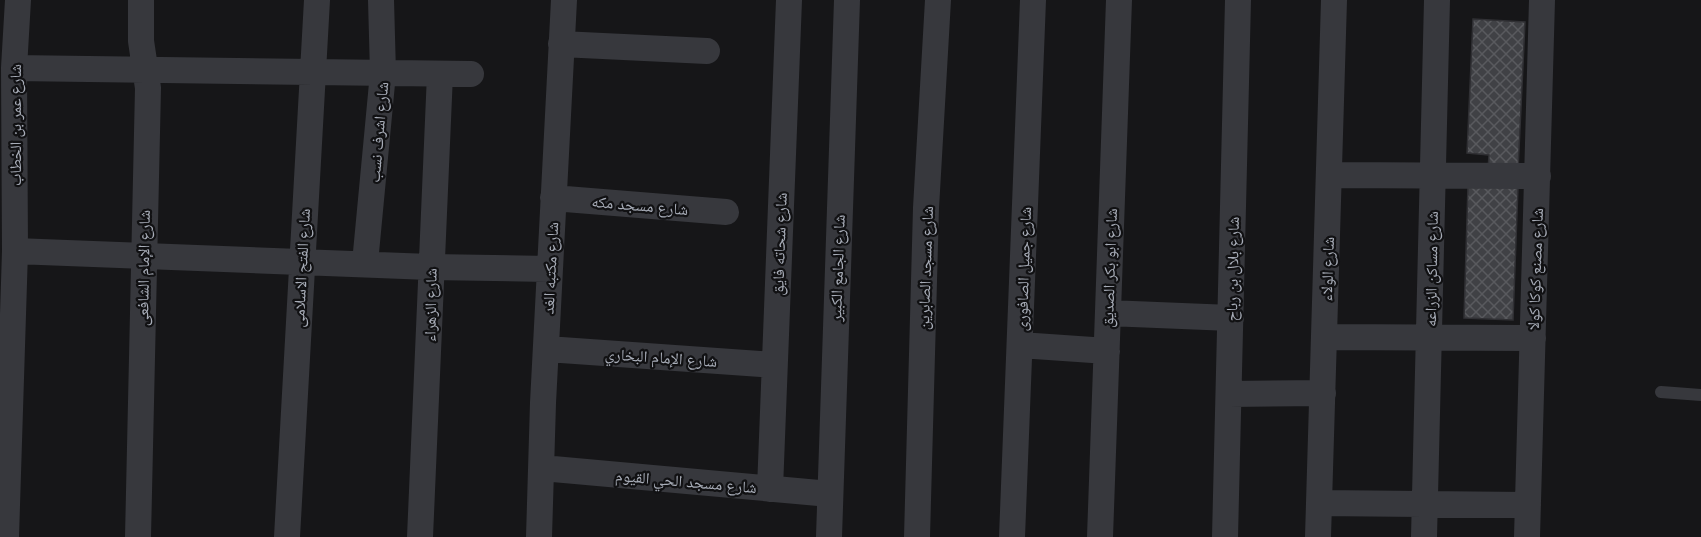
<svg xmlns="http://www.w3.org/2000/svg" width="1701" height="537" font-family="'Nunito Sans','Noto Naskh Arabic',sans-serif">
	<defs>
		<pattern id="building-cross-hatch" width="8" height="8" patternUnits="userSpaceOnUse" patternTransform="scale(1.5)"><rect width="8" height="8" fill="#404145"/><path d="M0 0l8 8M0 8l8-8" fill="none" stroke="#595a5e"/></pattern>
	</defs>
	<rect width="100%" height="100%" fill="#161618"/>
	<path fill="url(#building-cross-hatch)" stroke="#303034" stroke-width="1.5" d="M1473,19L1525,22L1518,171L1488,170L1489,155L1467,153Z
		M1468,185L1518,187L1513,320L1464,318Z"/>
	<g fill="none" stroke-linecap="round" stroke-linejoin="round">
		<path stroke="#37383d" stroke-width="12" d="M1661,392L1701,395"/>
		<path stroke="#37383d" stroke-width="26" d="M561,44L707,51
			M14,68L471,74
			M1330,175L1538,176
			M553,198L726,212
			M15,251L430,267L549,269
			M365,263L383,73L381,0
			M1108,313L1231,318
			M1324,337L1533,338
			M1020,345L1107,351
			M547,349L774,365
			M1229,394L1323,393
			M542,468L830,494
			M770,489L789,0
			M1319,503L1528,505
			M6,537L15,251L14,68L18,0
			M138,537L148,88L141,41V0
			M287,537L317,0
			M420,537L440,74
			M539,537L543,403L564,0
			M829,537L847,0
			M917,537L926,208L938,0
			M1012,537L1033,0
			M1100,537L1119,0
			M1225,537L1238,0
			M1318,537L1334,0
			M1424,537L1437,0
			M1527,537L1542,0"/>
	</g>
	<g text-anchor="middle" stroke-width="4.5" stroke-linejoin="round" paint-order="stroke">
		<g font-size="16" fill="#a8adb8" stroke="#111113">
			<text transform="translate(15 125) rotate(-90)" y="6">شارع عمر بن الخطاب</text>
			<text transform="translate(378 132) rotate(-85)" y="6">شارع اشرف نسب</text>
			<text transform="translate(640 205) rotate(5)" y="6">شارع مسجد مكه</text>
			<text transform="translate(779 244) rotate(-88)" y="6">شارع شحاته فايق</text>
			<text transform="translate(143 268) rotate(-89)" y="6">شارع الإمام الشافعى</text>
			<text transform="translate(301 268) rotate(-87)" y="6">شارع الفتح الاسلامى</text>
			<text transform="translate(550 268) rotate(-87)" y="6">شارع مكتبه الغد</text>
			<text transform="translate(837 268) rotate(-88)" y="6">شارع الجامع الكبير</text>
			<text transform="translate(925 268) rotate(-88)" y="6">شارع مسجد الصابرين</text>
			<text transform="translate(1109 268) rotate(-88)" y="6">شارع ابو بكر الصديق</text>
			<text transform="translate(1023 269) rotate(-88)" y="6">شارع جميل الصافورى</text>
			<text transform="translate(1232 269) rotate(-89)" y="6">شارع بلال بن رباح</text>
			<text transform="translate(1327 269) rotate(-88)" y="6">شارع الولاء</text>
			<text transform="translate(1431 269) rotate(-89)" y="6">شارع مساكن الزراعه</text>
			<text transform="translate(1535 269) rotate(-88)" y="6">شارع مصنع كوكا كولا</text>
			<text transform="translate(430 305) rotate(-89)" y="6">شارع الزهراء</text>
			<text transform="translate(661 357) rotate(4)" y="6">شارع الإمام البخاري</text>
			<text transform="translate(686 481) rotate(5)" y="6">شارع مسجد الحي القيوم</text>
		</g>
	</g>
</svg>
